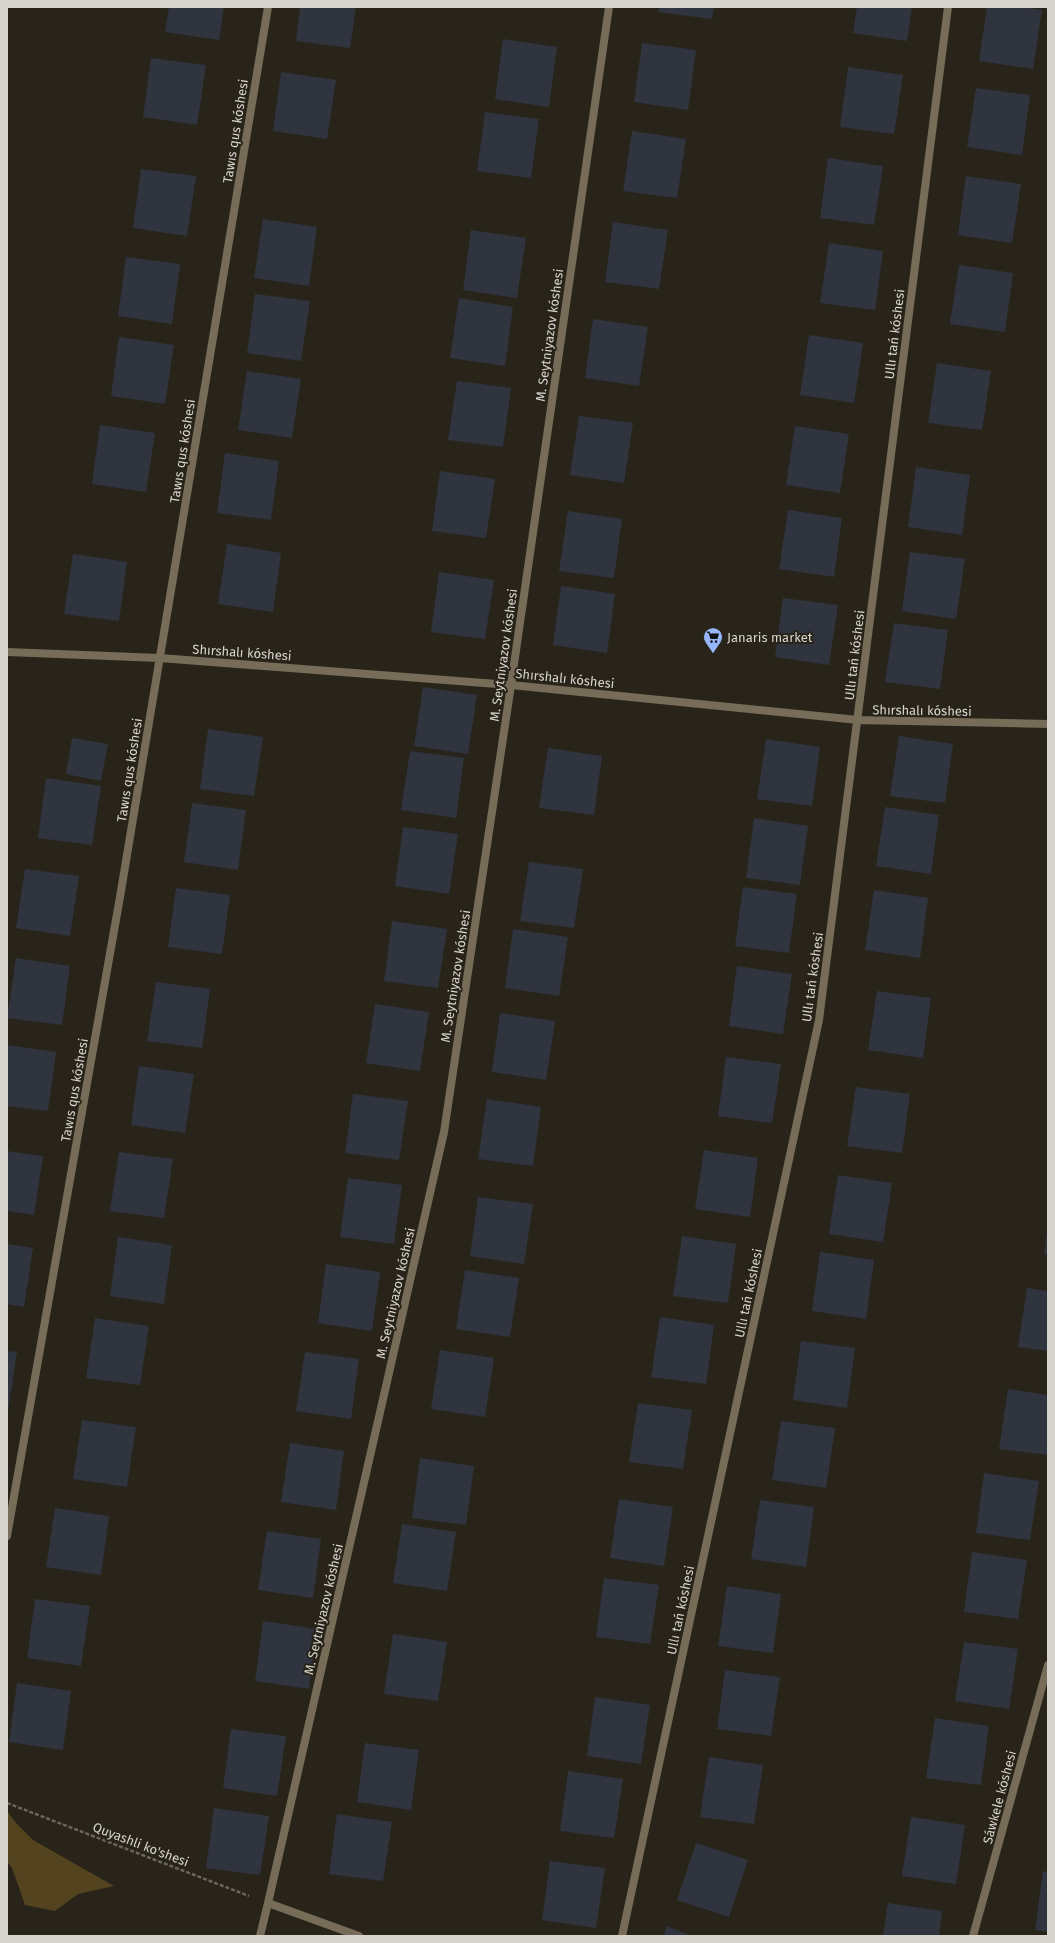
<svg xmlns="http://www.w3.org/2000/svg" width="1055" height="1943" font-family="'Fira Sans',sans-serif">
	<rect width="100%" height="100%" fill="#29241a"/>
	<path fill="#53431f" d="M7,1811L16,1823L33,1840L114,1886L78,1894L55,1911L25,1905L12,1868L7,1862Z"/>
	<path fill="#2f343f" d="M169,7H224L219,40L165,32Z
		M300,7H356L350,48L296,41Z
		M659,7H714L712,19L658,12Z
		M857,7H912L907,41L853,33Z
		M987,7H1024L1042,10L1033,69L979,61Z
		M503,39L557,47L549,107L495,99Z
		M642,43L696,50L688,110L634,102Z
		M151,58L206,65L197,125L143,117Z
		M848,67L903,75L894,134L840,127Z
		M281,72L336,80L327,139L273,131Z
		M976,88L1030,95L1022,155L967,147Z
		M485,112L539,119L531,178L477,171Z
		M632,131L686,139L677,198L623,191Z
		M828,158L883,166L874,225L820,218Z
		M141,169L196,176L187,236L133,228Z
		M966,176L1021,184L1012,243L958,235Z
		M263,219L317,227L309,286L254,278Z
		M613,222L668,230L659,289L605,282Z
		M471,230L526,238L517,298L463,290Z
		M829,243L883,251L875,310L820,303Z
		M126,257L180,264L172,324L118,316Z
		M959,265L1013,273L1005,332L950,324Z
		M255,294L310,301L301,361L247,353Z
		M459,298L513,307L505,366L450,358Z
		M593,319L648,327L639,386L585,378Z
		M809,335L863,343L854,403L800,395Z
		M119,337L174,345L165,404L111,396Z
		M937,363L991,371L982,430L928,423Z
		M247,371L301,379L292,438L238,430Z
		M457,381L511,388L503,447L448,440Z
		M579,416L633,423L624,483L570,475Z
		M100,425L155,433L146,492L92,484Z
		M795,426L849,434L840,493L786,485Z
		M225,453L279,461L271,520L217,513Z
		M916,467L970,475L962,535L908,527Z
		M440,471L495,479L486,538L432,531Z
		M788,510L842,518L834,577L779,569Z
		M568,511L622,519L614,578L559,571Z
		M227,544L281,553L273,612L218,604Z
		M910,552L965,559L956,619L902,611Z
		M73,554L127,562L119,621L64,614Z
		M439,572L494,580L485,639L431,632Z
		M561,586L615,594L607,653L553,645Z
		M783,598L838,605L829,665L775,657Z
		M894,623L948,630L940,689L885,682Z
		M423,687L477,695L468,754L414,746Z
		M208,729L263,737L254,796L200,789Z
		M899,736L953,744L945,803L890,796Z
		M72,738L108,744L101,781L66,774Z
		M766,739L820,747L812,806L757,799Z
		M548,748L602,756L594,815L539,808Z
		M410,751L464,758L456,818L401,810Z
		M46,778L101,786L92,845L38,838Z
		M192,803L246,810L238,870L184,862Z
		M885,807L939,815L931,874L876,866Z
		M754,818L808,826L800,885L746,878Z
		M403,827L458,834L449,894L395,886Z
		M529,862L583,869L574,928L520,921Z
		M25,869L79,876L70,936L16,928Z
		M743,887L797,894L789,953L735,946Z
		M176,888L230,895L222,954L168,947Z
		M874,890L928,898L920,958L865,950Z
		M392,921L447,929L438,988L384,981Z
		M513,929L568,937L559,996L505,988Z
		M16,958L70,966L62,1025L7,1018Z
		M737,966L792,974L783,1034L729,1026Z
		M156,982L210,989L202,1048L147,1041Z
		M877,991L931,998L923,1058L868,1050Z
		M375,1004L429,1012L420,1071L366,1063Z
		M500,1013L555,1021L546,1080L492,1072Z
		M7,1045L56,1052L48,1111L7,1106Z
		M726,1057L781,1064L772,1123L718,1116Z
		M139,1066L194,1074L185,1133L131,1125Z
		M856,1087L910,1094L902,1153L847,1146Z
		M353,1094L408,1101L399,1160L345,1153Z
		M487,1099L541,1107L533,1166L478,1159Z
		M704,1150L758,1158L750,1217L695,1209Z
		M7,1151L43,1156L34,1215L7,1211Z
		M119,1152L173,1159L164,1218L110,1211Z
		M838,1175L892,1183L883,1242L829,1234Z
		M348,1178L402,1185L394,1244L340,1237Z
		M478,1197L533,1204L524,1264L470,1256Z
		M1047,1232H1048V1255L1044,1254Z
		M682,1236L736,1244L728,1303L673,1296Z
		M118,1237L172,1245L164,1304L110,1296Z
		M7,1244L33,1248L24,1307L7,1304Z
		M820,1252L874,1260L866,1319L812,1311Z
		M326,1264L380,1272L372,1331L318,1323Z
		M465,1270L519,1278L510,1337L456,1329Z
		M1027,1288L1048,1291V1351L1018,1347Z
		M660,1317L714,1325L706,1384L651,1377Z
		M95,1318L149,1326L140,1385L86,1378Z
		M801,1341L855,1348L847,1408L793,1400Z
		M440,1350L494,1358L485,1417L431,1409Z
		M7,1351L17,1352L8,1411H7Z
		M305,1352L359,1359L351,1419L296,1411Z
		M1008,1389L1048,1395V1455L999,1449Z
		M638,1403L692,1410L683,1469L629,1462Z
		M82,1420L136,1427L127,1487L73,1479Z
		M781,1421L835,1428L826,1488L772,1480Z
		M290,1443L344,1451L336,1510L281,1502Z
		M420,1458L474,1466L466,1525L412,1518Z
		M984,1473L1039,1481L1030,1540L976,1533Z
		M619,1499L673,1507L664,1566L610,1558Z
		M760,1500L814,1507L806,1567L751,1559Z
		M55,1508L109,1516L101,1575L46,1567Z
		M402,1524L456,1532L447,1591L393,1583Z
		M267,1531L321,1539L313,1598L258,1590Z
		M972,1552L1027,1560L1018,1619L964,1612Z
		M604,1578L659,1585L650,1644L596,1637Z
		M727,1586L781,1594L773,1653L718,1646Z
		M35,1599L90,1606L81,1666L27,1658Z
		M263,1621L317,1629L309,1689L255,1681Z
		M393,1634L447,1642L438,1701L384,1694Z
		M964,1642L1018,1649L1009,1709L955,1701Z
		M725,1670L780,1677L771,1736L717,1729Z
		M17,1683L71,1691L63,1750L9,1742Z
		M595,1697L650,1705L641,1764L587,1756Z
		M935,1718L989,1726L981,1785L926,1778Z
		M231,1729L286,1736L277,1796L223,1788Z
		M365,1743L419,1750L411,1810L357,1802Z
		M709,1757L763,1765L754,1824L700,1817Z
		M568,1771L623,1779L614,1838L560,1831Z
		M214,1808L269,1816L260,1875L206,1868Z
		M337,1814L392,1822L383,1881L329,1874Z
		M911,1817L965,1825L956,1884L902,1876Z
		M696,1843L748,1860L729,1917L677,1900Z
		M550,1861L605,1868L596,1928L542,1920Z
		M1043,1871L1048,1872V1932L1035,1930Z
		M888,1903L942,1911L939,1936H883Z
		M667,1926L692,1936H663Z"/>
	<g fill="none" stroke-linecap="round" stroke-linejoin="round">
		<path stroke="#6b665d" stroke-width="2.5" stroke-dasharray="4 2" stroke-linecap="butt" d="M7,1803L249,1896"/>
		<path stroke="#766c58" stroke-width="8" d="M7,652L160,658L511,685L858,720L1048,724
			M7,1536L120,897L268,7
			M268,1903L359,1936
			M260,1936L268,1903L444,1132L511,685L609,7
			M622,1936L819,1020L948,7
			M973,1936L1048,1665"/>
	</g>
	<defs>
		<symbol id="supermarket-pin" viewBox="-11 -11 22 30"><path d="M0 17L-7.5 6A9.5 9.5 0 1 1 7.5 6Z" fill="#95b6fd" stroke="#29241a"/><path d="M-6-5.5h2.5l.6 2H6L4.5 2H-2.5L-4.4-4H-6ZM-1.5 3.2a1.3 1.3 0 1 0 .1 0ZM3 3.2a1.3 1.3 0 1 0 .1 0Z" fill="#111"/></symbol>
	</defs>
	<g fill-rule="evenodd">
		<use href="#supermarket-pin" x="702" y="626" width="22" height="30"/>
	</g>
	<g text-anchor="middle" stroke-width="4" stroke-linejoin="round" paint-order="stroke">
		<g font-size="13" fill="#d8d4ce" stroke="#29241a">
			<text transform="translate(235 131) rotate(-81)" y="5">Tawıs qus kóshesi</text>
			<text transform="translate(894 334) rotate(-83)" y="5">Ullı tań kóshesi</text>
			<text transform="translate(549 335) rotate(-82)" y="5">M. Seytniyazov kóshesi</text>
			<text transform="translate(182 451) rotate(-81)" y="5">Tawıs qus kóshesi</text>
			<text transform="translate(242 652) rotate(4)" y="5">Shırshalı kóshesi</text>
			<text transform="translate(503 655) rotate(-82)" y="5">M. Seytniyazov kóshesi</text>
			<text transform="translate(854 655) rotate(-83)" y="5">Ullı tań kóshesi</text>
			<text transform="translate(565 678) rotate(6)" y="5">Shırshalı kóshesi</text>
			<text transform="translate(922 710) rotate(1)" y="5">Shırshalı kóshesi</text>
			<text transform="translate(129 770) rotate(-81)" y="5">Tawıs qus kóshesi</text>
			<text transform="translate(455 976) rotate(-81)" y="5">M. Seytniyazov kóshesi</text>
			<text transform="translate(812 977) rotate(-82)" y="5">Ullı tań kóshesi</text>
			<text transform="translate(74 1090) rotate(-80)" y="5">Tawıs qus kóshesi</text>
			<text transform="translate(395 1293) rotate(-77)" y="5">M. Seytniyazov kóshesi</text>
			<text transform="translate(748 1293) rotate(-78)" y="5">Ullı tań kóshesi</text>
			<text transform="translate(323 1609) rotate(-77)" y="5">M. Seytniyazov kóshesi</text>
			<text transform="translate(680 1610) rotate(-78)" y="5">Ullı tań kóshesi</text>
			<text transform="translate(999 1797) rotate(-75)" y="5">Sáwkele kóshesi</text>
			<text transform="translate(141 1844) rotate(21)" y="5">Quyashli ko'shesi</text>
		</g>
		<g font-size="13" fill="#d8d4ce" stroke="#29241a" text-anchor="start">
			<text x="727" y="642">Janaris market</text>
		</g>
	</g>
	<rect width="1055" height="1943" fill="none" stroke="#d8d4ce" stroke-width="16"/>
</svg>
